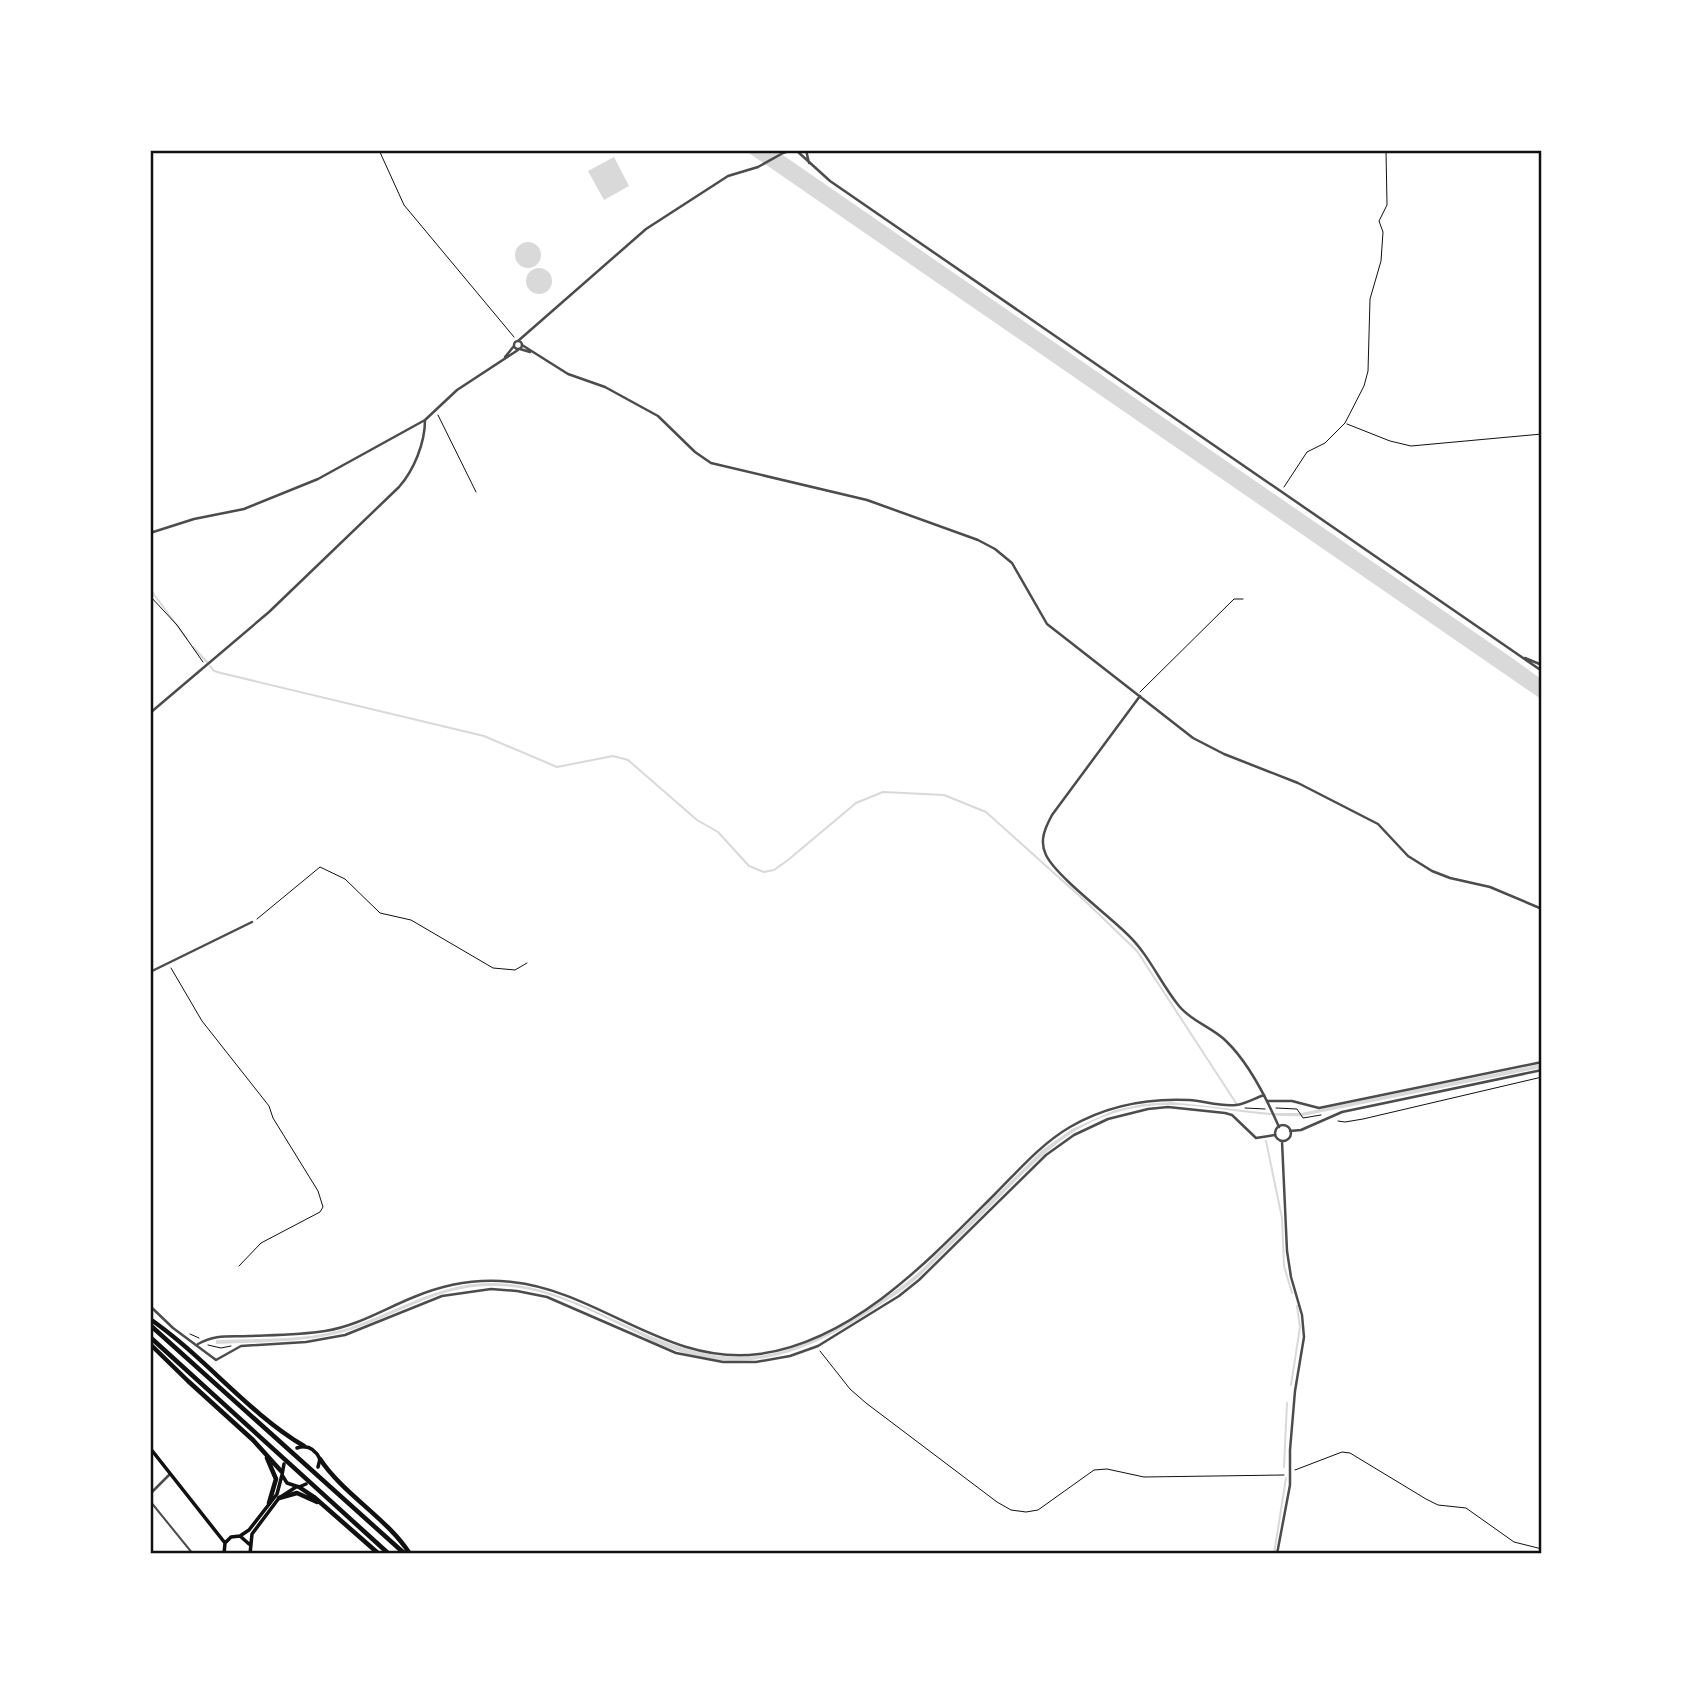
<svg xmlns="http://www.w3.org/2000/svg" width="1692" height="1704" font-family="Raleway,sans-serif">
	<rect width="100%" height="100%" fill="#fff"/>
	<path fill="#d9d9d9" d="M746,151H777L1515,660L1541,679V699Z
		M614,157L629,186L604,200L588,171Z
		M515 255a13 13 0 1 1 26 0a13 13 0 1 1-26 0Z
		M526 281a13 13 0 1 1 26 0a13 13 0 1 1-26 0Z
		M1541,1064V1068L1303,1116C1258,1118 1215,1105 1170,1105C1090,1105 1050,1146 998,1199C973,1224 947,1249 922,1274C905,1290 886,1301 866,1314C798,1358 735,1378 657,1343C603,1318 549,1284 488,1286C436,1287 396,1316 348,1331C306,1343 260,1342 216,1344V1340C259,1338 306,1341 348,1328C396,1312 436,1284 488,1283C538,1282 580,1304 624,1324C717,1368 771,1371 859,1314C880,1301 901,1288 920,1271L1042,1150L1072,1129L1115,1110L1143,1104L1171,1102L1270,1113H1301Z"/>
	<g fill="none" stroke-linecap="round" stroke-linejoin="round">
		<path stroke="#d9d9d9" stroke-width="2" d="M150,589L187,639
			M193,647L207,662
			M210,666L214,671L221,673L484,736L557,767L613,756L628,760L697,820L718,832L749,866L764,872L774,870L788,860L856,803L883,792L944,795L986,812L1084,900L1137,951L1236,1103
			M1266,1141L1282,1218L1284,1266L1292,1293
			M1291,1385L1300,1327L1297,1306
			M1284,1467L1287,1403
			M1274,1554L1286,1478"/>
		<path stroke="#111" stroke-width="1" d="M379,150L404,205L514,337
			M438,415L476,492
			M1347,424L1390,441L1411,446L1542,434
			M1284,487L1307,452L1325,443L1345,423L1364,386L1368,371L1370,299L1381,261L1383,232L1379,221L1387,205L1386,150
			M150,596L177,625L203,662
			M1140,692L1234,599H1243
			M257,919L320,867L345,879L380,913L411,920L493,968L515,970L527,963
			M171,968L202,1021L269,1106L273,1118L318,1191L323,1207L320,1212L261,1243L239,1266
			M1245,1108L1265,1109
			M1276,1108L1297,1109L1303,1118L1321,1115
			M1338,1121L1345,1122L1363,1119L1542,1077
			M190,1334L199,1338
			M208,1345L221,1348L231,1346
			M820,1351L850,1389L866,1403L997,1502L1011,1510L1026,1512L1038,1510L1094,1470L1107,1469L1144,1477L1284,1475
			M1295,1470L1342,1452L1350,1453L1426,1499L1438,1505L1466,1508L1514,1542L1542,1549"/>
		<path stroke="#4c4c4c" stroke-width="2" d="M150,1501L193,1554"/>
		<path stroke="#4c4c4c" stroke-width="2.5" d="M522,345L568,374L605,387L658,416L695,452L711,463L867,500L978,540L995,549L1012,563L1047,624L1193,738L1224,754L1298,783L1378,824L1408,856L1432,871L1450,878L1490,887L1542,909
			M520,349L530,352
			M150,972L252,922
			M1267,1101H1292L1319,1108L1542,1062
			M1290,1131L1301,1130L1342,1112L1542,1070
			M150,1306L173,1328L216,1360L241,1346L306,1342L345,1335L442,1296L491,1289L517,1291L547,1297L676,1353L723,1362H756L790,1356L818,1346L899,1296L919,1280L1046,1155L1074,1135L1108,1119L1148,1109L1168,1107L1225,1113L1232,1115L1256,1138L1275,1135
			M198,1344C216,1334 229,1337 249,1336C274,1335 300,1335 325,1331C357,1326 384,1309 414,1297C445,1284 478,1278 512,1282C599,1291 667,1366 759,1354C854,1341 930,1259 995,1194C1018,1171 1041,1144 1070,1127C1106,1106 1147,1098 1189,1100C1204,1101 1221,1107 1236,1105C1245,1104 1255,1098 1264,1095
			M150,1494L170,1474"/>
		<path stroke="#4c4c4c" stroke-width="2.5" d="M806,150L809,163
			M797,151L830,181L1542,671
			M514 345a4 4 0 1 1 8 0a4 4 0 1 1-8 0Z
			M518,341L646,229L728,176L758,167L783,153L793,150
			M505,357L514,346
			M150,533L194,519L244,509L318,479L425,420L457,390L518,350
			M1525,658L1542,665
			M1140,696L1052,815C1045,828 1039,841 1046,855C1056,876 1108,915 1126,933C1149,954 1160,983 1179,1006C1192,1022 1212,1027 1226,1041C1249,1063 1266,1097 1279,1127
			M150,713L269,612L399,487C414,470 425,443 425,420
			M1275 1133a8 8 0 1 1 16 0a8 8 0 1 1-16 0Z
			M1277,1554L1290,1485V1450L1295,1391L1304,1337L1302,1315L1291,1277L1287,1251L1282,1141"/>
		<path stroke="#111" stroke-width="3.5" d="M150,1448L225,1543
			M297,1448C308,1444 315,1449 320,1459L318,1467
			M284,1464L282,1475L287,1483L299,1487L306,1484
			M240,1536L249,1530L277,1494L282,1475
			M224,1554L225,1543L231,1537L240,1536L249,1544
			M250,1554L252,1534L279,1498L296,1487"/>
		<path stroke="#111" stroke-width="4.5" d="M150,1319C205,1357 248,1413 304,1446
			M150,1325L405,1554
			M150,1337L389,1554
			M150,1344L188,1381L253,1440L281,1471
			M267,1458L276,1479L269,1503
			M320,1459C344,1495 387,1518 410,1554
			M299,1487L314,1497L379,1554
			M279,1498L297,1493L317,1502"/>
	</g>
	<rect width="1692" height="1704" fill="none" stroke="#ffffff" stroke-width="304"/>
	<rect x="152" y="152" width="1388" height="1400" fill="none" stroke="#111" stroke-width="2.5"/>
</svg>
